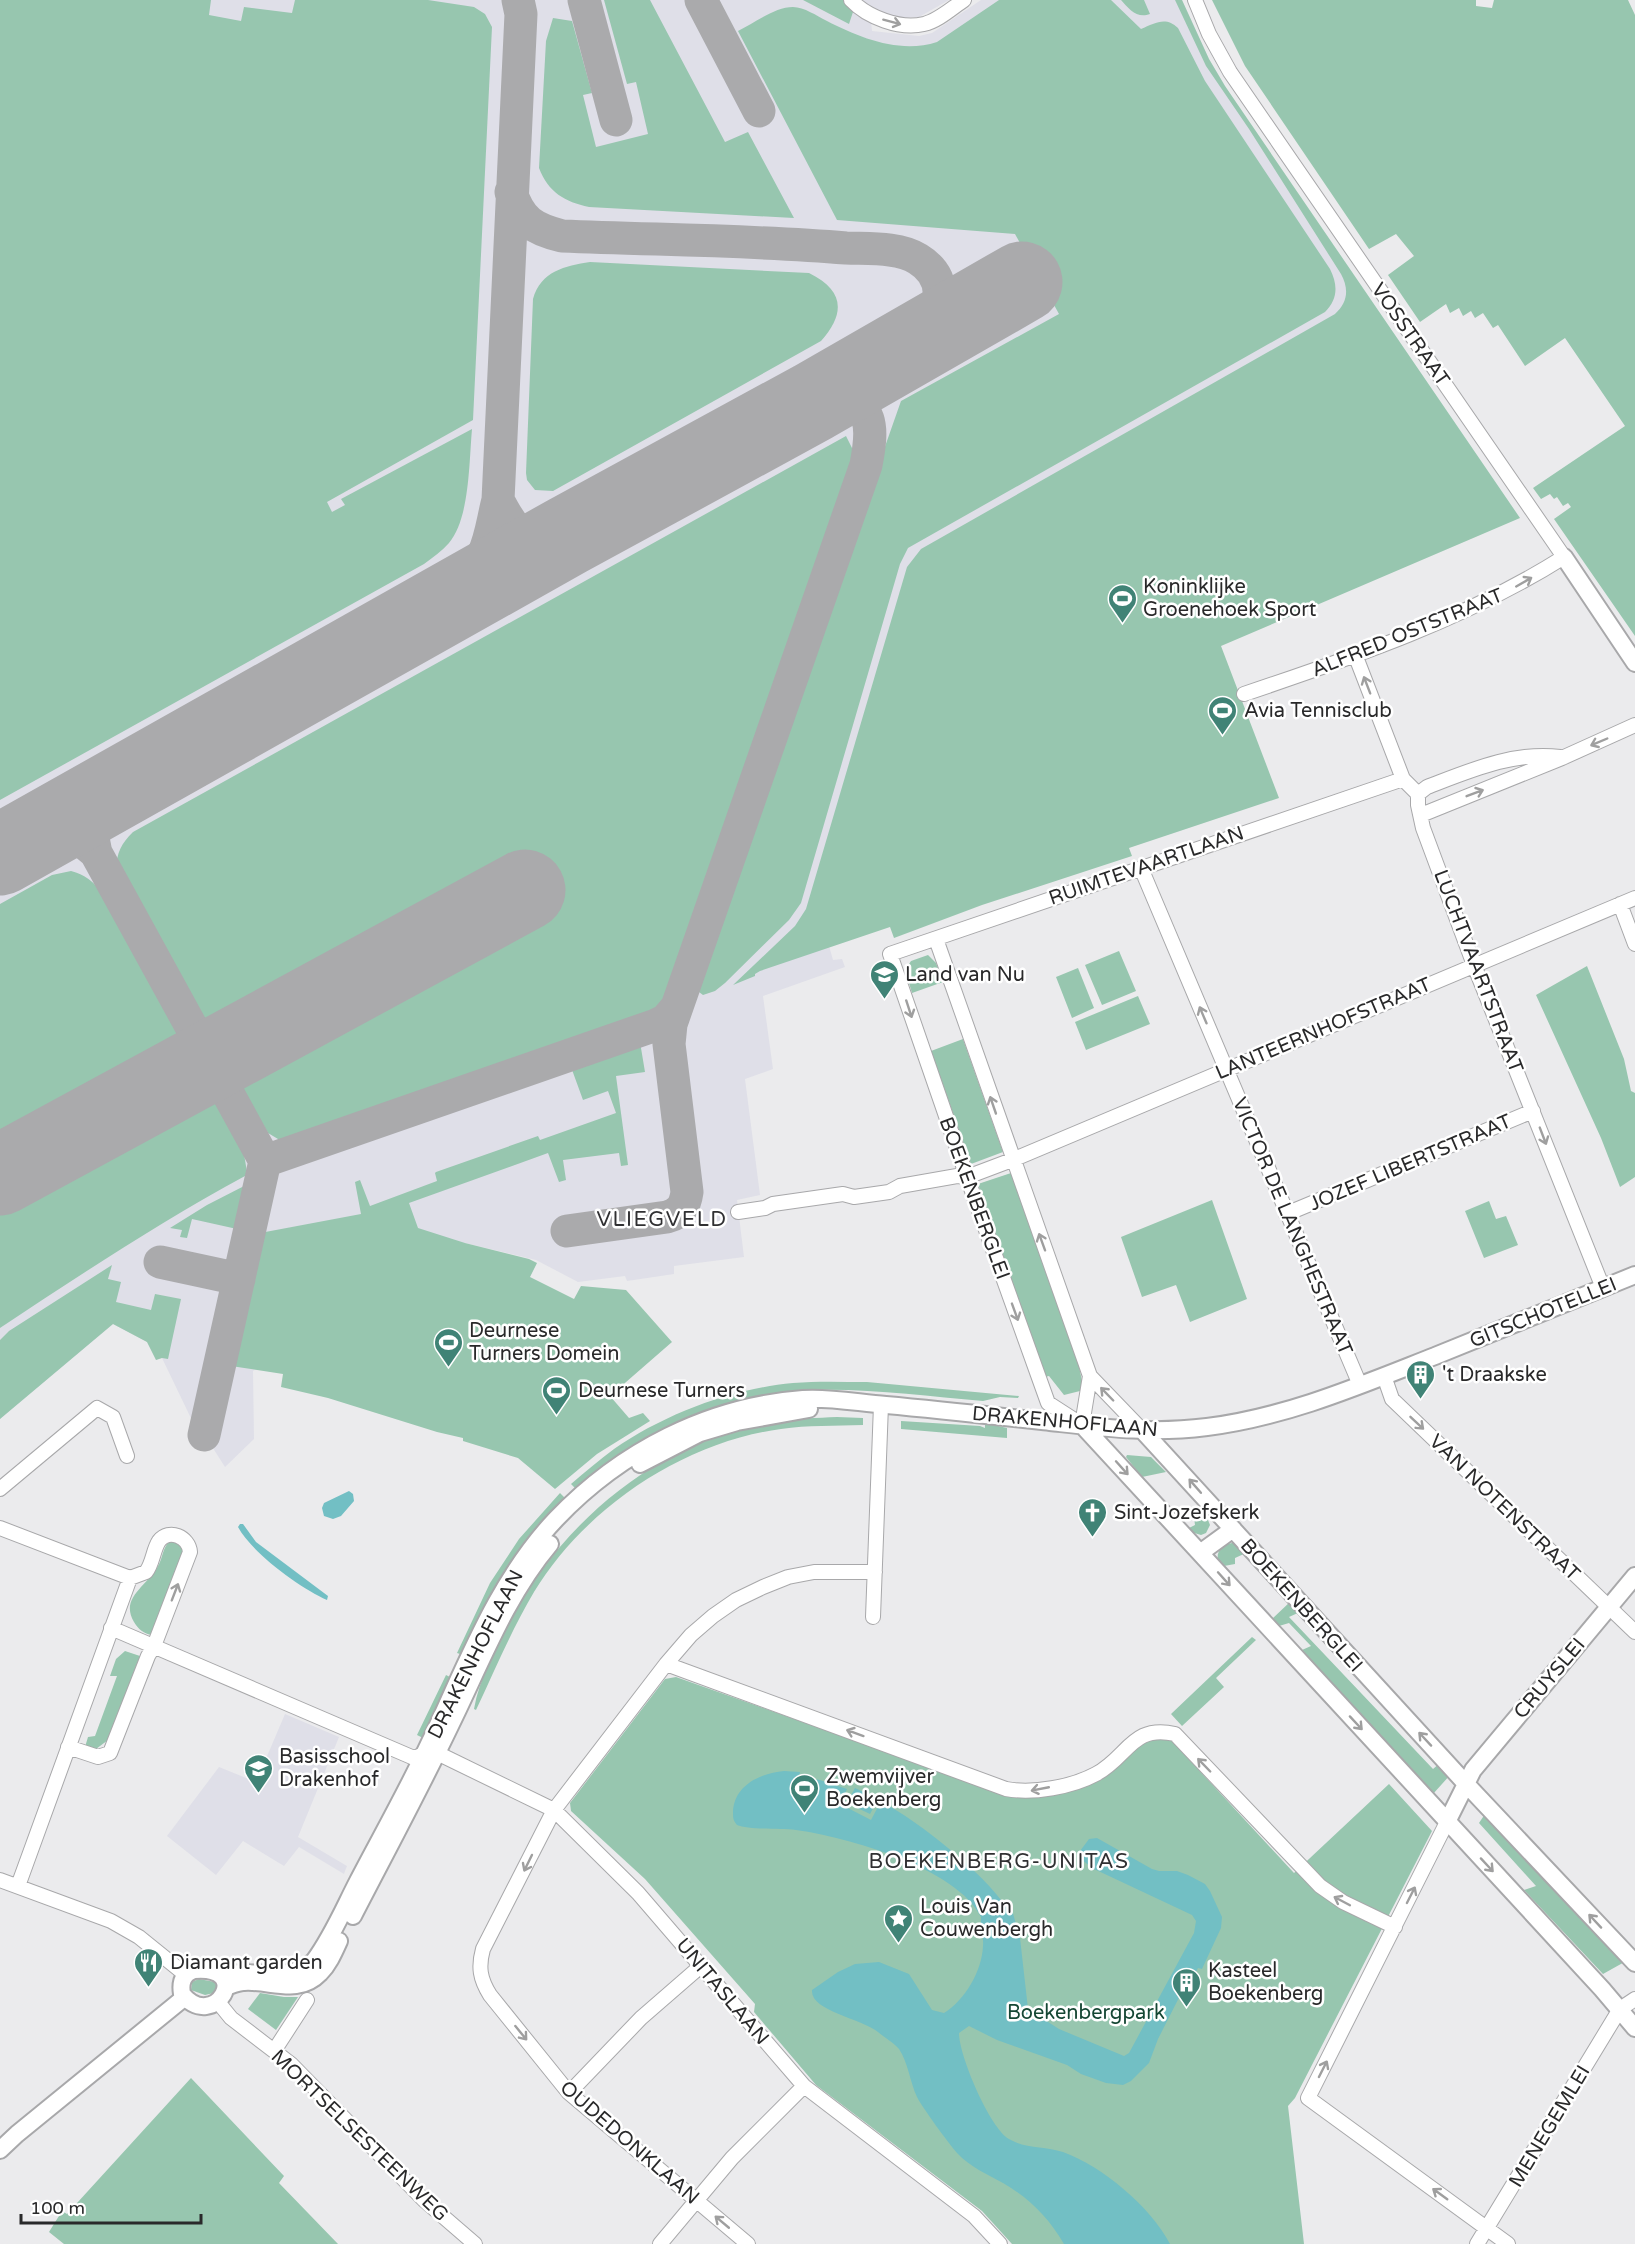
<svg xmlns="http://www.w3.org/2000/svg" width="1635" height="2244" font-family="'Varela Round',sans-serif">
	<rect width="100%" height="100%" fill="#ebebed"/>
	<path fill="#dfdfe8" d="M0,0H847L871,21L872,31L919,36L932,33L981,0H1182L1209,59L1225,86L1362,303L1258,363L1194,498L874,679L798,957L829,946L833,960L842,959L845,967L763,996L773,1069L745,1079L760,1195L737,1200L744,1257L674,1266V1274L627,1281L625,1276L578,1282L536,1260L465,1243L253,1371L254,1439L225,1467L211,1445L200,1437L162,1358L156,1360L147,1342L113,1324L0,1419Z
		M859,0H949L919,17L904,18L885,15L869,9Z
		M285,1714L339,1737L298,1837L347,1866L345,1871L344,1874L299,1847L284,1866L243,1841L216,1875L167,1836L219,1767L256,1782Z"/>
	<path fill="#97c6af" d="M0,0H211L209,15L241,21L244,7L292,13L295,0H428L474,7L485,14L492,27L473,420L327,502L332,512L345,505L341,499L472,429C469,461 470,518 449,543C442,551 433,557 424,564L0,800Z
		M604,0H650L725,142L748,132L794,218L589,207C565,202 548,192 539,168L546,41L553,18L572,21L592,93L583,95L596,147L648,134L636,82L627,84Z
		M803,0H847L854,9L849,24Z
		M999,0H1111L1141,29C1155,23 1166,16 1178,28L1205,81L1330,269C1338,285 1338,299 1325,312L908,548L900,564L801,903L789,920L725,983L715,991L703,995L699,992L697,982L901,401L1059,314L1015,234L837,220L738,31C754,23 775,7 793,7C804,7 817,16 827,21C860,38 900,54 937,42Z
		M1121,0H1144L1150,14C1137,19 1129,9 1121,0Z
		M1175,0H1182L1209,59L1225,86L1520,518L1221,646L1279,798L1129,848L1132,856L982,905L894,938L890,927L760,971L755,974V976L733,985L795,926L806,909L907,567L921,549L1335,314C1348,302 1349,289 1341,274L1249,129L1206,66Z
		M1212,0H1476V6L1492,8L1494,0H1628L1635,15V636L1554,519L1571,507L1568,503L1563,506L1557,497L1554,499L1550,494L1541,499L1533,488L1625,426L1565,338L1525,366L1498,325L1493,328L1483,313L1475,318L1471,311L1463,316L1459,308L1450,313L1446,304L1420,322L1388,275L1414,256L1396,234L1369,249L1245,66Z
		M590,262L809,273C844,290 846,313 821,341L553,491L535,490L527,480L526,473L533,299C541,271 565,266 590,262Z
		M846,436L855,454L854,464L669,993C661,1005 651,1012 638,1017L291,1142L278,1139L268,1133L116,869C117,852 121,844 133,832Z
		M71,871C85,875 92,880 100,891L243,1148L247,1172L245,1176C160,1222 80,1275 0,1328V904L52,875Z
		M1119,951L1136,991L1102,1005L1085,965Z
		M928,955L936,963L943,982L912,993L905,970L911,961Z
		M1587,966L1624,1059L1631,1091L1635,1093V1177L1620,1187L1601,1138L1536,995Z
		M1078,968L1094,1008L1072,1018L1056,977Z
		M1138,996L1150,1024L1086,1050L1075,1022Z
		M963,1039L1003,1152L971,1164L931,1051Z
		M640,1042L645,1072L616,1076L628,1165L621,1166L619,1153L563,1160L566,1180L559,1182L548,1153L409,1203L418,1228L465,1243L529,1259L537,1263L530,1277L574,1299L581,1286L626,1290L672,1342L610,1396L629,1418L643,1413L650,1421L597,1454L555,1489L518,1458L463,1441V1438L437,1432L328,1398L281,1387L283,1374L231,1366L260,1233L361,1214L355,1182L360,1180L370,1206L437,1181L435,1173L436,1172L538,1136L540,1140L616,1113L608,1091L583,1100L571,1067Z
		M1011,1173L1079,1366L1082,1381L1080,1391L1064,1395L1049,1376L1045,1377L978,1184Z
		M248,1184L237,1229L192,1219L187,1238L180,1237L182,1230L170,1228L207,1205Z
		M1212,1200L1247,1299L1190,1322L1176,1285L1142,1297L1121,1237Z
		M1489,1201L1496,1219L1506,1216L1518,1245L1484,1258L1465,1211Z
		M112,1265L108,1279L121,1282L116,1302L151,1310L155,1294L181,1299L168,1359L162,1358L156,1360L147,1342L113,1324L0,1419V1340L9,1331Z
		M867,1382L1019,1396L1018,1398L1000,1397L983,1401C926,1396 868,1388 810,1390C788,1391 765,1396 743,1401C678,1419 627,1446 576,1489L571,1484C585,1472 599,1460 614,1449C665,1414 731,1389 793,1383C817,1381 842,1382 867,1382Z
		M837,1417L863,1418V1425C835,1426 808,1425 781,1429C683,1442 585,1508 534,1592C512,1629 495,1670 476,1710L474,1709C479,1679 495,1652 508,1625C561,1521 660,1439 778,1421C797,1418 817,1418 837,1417Z
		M901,1421L980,1426L985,1428V1423L1007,1428V1438L901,1429Z
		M1127,1455L1151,1457L1166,1472L1142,1477L1126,1457Z
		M560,1493L566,1499L466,1656L457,1653L490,1583L519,1539Z
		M1206,1515L1210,1525L1206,1533L1201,1535L1191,1532L1189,1528L1195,1525L1194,1517Z
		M170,1541H175L182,1545L183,1552L152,1635C144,1634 138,1629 134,1622C119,1597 149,1585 158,1566C163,1558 162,1548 170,1541Z
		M1232,1543H1236L1246,1553L1235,1558V1564L1224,1566L1218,1561C1216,1551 1222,1545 1232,1543Z
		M1291,1601L1300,1612L1289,1617L1433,1769L1440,1763L1451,1774L1433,1794L1302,1650L1311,1646L1289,1623L1279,1626L1272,1619Z
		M1252,1637L1256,1640L1216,1678L1224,1687L1182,1726L1171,1714Z
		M125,1651L140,1656L108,1740L96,1749L85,1747L88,1737L95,1736L117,1676H110L116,1659Z
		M446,1675L454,1679L425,1739L417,1735Z
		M676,1677L1013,1797L1084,1787L1111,1772L1146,1739L1155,1736L1172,1741L1294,1873L1389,1784L1432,1831L1295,2098L1288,2106L1304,2244H1012L982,2211L816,2085L754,2012L755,2004L645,1879L571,1811L570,1803L665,1679Z
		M1487,1811L1628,1960L1603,1974L1524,1890L1536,1886L1479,1823Z
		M199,1979L215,1982L217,1988L214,1993L205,1995L191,1990L192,1982Z
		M260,1993L284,1997H298L276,2030L248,2009Z
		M191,2078L284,2176L279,2183L338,2244H64L49,2232L62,2211L67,2214Z"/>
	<path fill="#72bfc4" d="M349,1491L353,1494L354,1501L341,1516L333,1519L324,1516L322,1508L324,1503Z
		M240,1524H243L256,1542L328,1596L327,1600C300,1588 252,1553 238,1527Z
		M784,1771L800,1772L799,1777L820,1780L847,1789L840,1804L871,1820L881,1801C920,1823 982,1871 1007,1908L1012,1910L1020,1938L1028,2009L1059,2029L1124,2056L1129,2053L1194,1933L1196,1921L1192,1915L1092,1868L1080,1858V1851L1089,1839L1097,1838L1152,1869L1159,1871H1177L1188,1875L1205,1884L1210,1891L1222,1917L1221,1928L1202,1969L1198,1968L1193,1977L1190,1976L1158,2039L1149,2063L1131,2081L1123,2085L1106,2083L1081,2074L1067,2065L997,2040L969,2026L959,2033C959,2056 990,2128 1009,2139C1026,2149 1045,2146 1063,2152C1102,2166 1151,2207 1170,2244H1064C1048,2217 1030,2199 1003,2183C987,2174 970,2167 957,2153C947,2141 924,2110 917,2097C910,2082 908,2062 899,2049C894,2043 884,2037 878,2032C861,2018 810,2011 812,1990L838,1972L855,1964L879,1962L909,1974L932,2010L944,2013C965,2000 982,1971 983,1946C984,1936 980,1927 981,1917C957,1868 847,1837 796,1830C780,1828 748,1830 737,1825C733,1820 733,1818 733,1812C734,1785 761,1773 784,1771Z
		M855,1788L878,1799L870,1814L847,1803Z"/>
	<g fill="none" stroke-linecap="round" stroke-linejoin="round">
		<path stroke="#aaaaac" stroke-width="33" d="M584,0L616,120
			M701,0L759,111
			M511,192C520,221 534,229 562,236C657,240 752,240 846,248C869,249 899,247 918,259C952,280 939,312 922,339
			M498,500C517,537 525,544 567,536
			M437,610C453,594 473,576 483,555C491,539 493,519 498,500L521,14L518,0
			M121,788C96,808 88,822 96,853L265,1161L204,1435
			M23,842C56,830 69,828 96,853
			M265,1161L656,1025L666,1020L677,1007
			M567,1231L667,1217C681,1213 685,1206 687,1192L669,1044L671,1024L866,465C873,428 875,403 832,394L813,402
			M160,1262L239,1279"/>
		<path stroke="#aaaaac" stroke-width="81" d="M0,855L567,536L813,402L1022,282
			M0,1175L525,890"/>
		<defs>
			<path id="minor" d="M851,0C867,17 900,30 924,24C938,21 952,8 964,0
				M1195,0L1209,34L1230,72L1564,557C1466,619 1354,657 1244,694
				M1356,657L1403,779L1418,794V805L1423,828L1474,965L1603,1288
				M1418,794L1427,787C1469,771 1514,751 1560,757
				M1421,815L1562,758L1635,725
				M1141,868L1360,1385
				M1620,904L1635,944
				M936,939L1090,1376L1143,1431
				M738,1212L765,1208L773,1204L843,1194L854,1197L889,1192L900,1186L957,1176L967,1177L1012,1160L1635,898
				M1286,1214L1533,1111
				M1090,1376L1082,1425L1048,1403L967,1177L890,954L1403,779
				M1384,1376L1392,1399L1635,1632
				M0,1489L97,1408L113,1417L127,1456
				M0,1528L130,1578
				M873,1617L881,1405
				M111,1628L414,1758L424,1754
				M666,1664L1006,1789C1033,1794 1072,1787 1096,1774C1128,1757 1132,1724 1175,1734L1320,1886L1343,1902L1395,1927
				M68,1747L98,1757L110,1753L148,1656L154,1646L190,1552C189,1537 169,1528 159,1541C153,1550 153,1563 146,1572L130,1578
				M437,1753L554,1810L638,1893L804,2086L974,2216L1000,2244
				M1447,1822L1308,2098L1508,2244
				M0,1880L111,1921L139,1937L186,1975
				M18,1886L130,1578
				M218,2002L231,2018L291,2064L424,2200L475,2244
				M274,2051L307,2000
				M569,2093L641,2018L702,1965
				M660,2244L732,2158L804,2086
				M748,2244L569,2093L490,1995C480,1979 478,1967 483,1949L554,1810L666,1664L691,1635L713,1616L736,1600L763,1587L788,1577L814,1572H875
				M1477,2244L1620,2009L1635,1999"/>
			<path id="tertiary" d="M1564,557L1635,663
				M1082,1425L1602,1989L1635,2028
				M1143,1431L1468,1786L1635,1963
				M640,1464L700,1433L737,1422L809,1409
				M1200,1553L1233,1529
				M1447,1822L1473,1770L1635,1576
				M353,1916C386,1852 420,1789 451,1724C481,1663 506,1596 550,1544
				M194,1970C255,1965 214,2033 182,1994C180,1982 183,1974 194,1970Z
				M220,1975C252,1968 287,1984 314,1961C332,1937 344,1908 358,1881C382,1835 408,1789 430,1742C466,1666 497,1581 556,1519C621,1451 708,1406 803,1399C830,1397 859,1403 886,1405C941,1410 995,1416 1050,1422C1105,1428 1151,1434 1207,1427C1287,1417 1361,1385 1435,1356C1502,1329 1569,1302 1635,1275
				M226,1987C232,1985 238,1982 244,1982C271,1980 298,1996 320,1973C329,1964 334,1952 339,1941
				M0,2150L17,2134L185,1997"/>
		</defs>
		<use href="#minor" stroke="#a8a8aa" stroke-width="16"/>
		<use href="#tertiary" stroke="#a8a8aa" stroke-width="20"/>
		<use href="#minor" stroke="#fff" stroke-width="14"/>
		<use href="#tertiary" stroke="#fff" stroke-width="16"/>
	</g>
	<defs><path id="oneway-shaft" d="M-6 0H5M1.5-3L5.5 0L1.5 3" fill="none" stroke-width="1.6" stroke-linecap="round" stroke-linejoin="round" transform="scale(1.5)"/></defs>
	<g stroke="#9f9f9f">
		<use href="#oneway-shaft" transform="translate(892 22) rotate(15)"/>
		<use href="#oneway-shaft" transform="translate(1524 582) rotate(-30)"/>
		<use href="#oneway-shaft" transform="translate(1367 685) rotate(-111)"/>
		<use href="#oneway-shaft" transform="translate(1599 742) rotate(157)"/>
		<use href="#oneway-shaft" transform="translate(1475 793) rotate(-21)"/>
		<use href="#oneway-shaft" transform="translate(909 1009) rotate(72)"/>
		<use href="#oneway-shaft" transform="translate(1203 1015) rotate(-113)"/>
		<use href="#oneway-shaft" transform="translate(993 1105) rotate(-109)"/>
		<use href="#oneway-shaft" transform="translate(1543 1136) rotate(69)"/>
		<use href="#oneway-shaft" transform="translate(1042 1242) rotate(-110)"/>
		<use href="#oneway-shaft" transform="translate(1015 1312) rotate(70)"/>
		<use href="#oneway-shaft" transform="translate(1107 1394) rotate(-134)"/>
		<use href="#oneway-shaft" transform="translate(1417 1423) rotate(43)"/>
		<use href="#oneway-shaft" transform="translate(1122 1468) rotate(48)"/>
		<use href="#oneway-shaft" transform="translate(1195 1486) rotate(-131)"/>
		<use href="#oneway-shaft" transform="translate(1224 1579) rotate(48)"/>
		<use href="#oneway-shaft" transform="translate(175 1592) rotate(-69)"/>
		<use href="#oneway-shaft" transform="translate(1356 1723) rotate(47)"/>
		<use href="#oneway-shaft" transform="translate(855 1733) rotate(-160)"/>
		<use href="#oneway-shaft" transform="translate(1425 1739) rotate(-133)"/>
		<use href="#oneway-shaft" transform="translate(1204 1765) rotate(-134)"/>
		<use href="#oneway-shaft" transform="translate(1040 1789) rotate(169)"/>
		<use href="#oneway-shaft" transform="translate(528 1863) rotate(116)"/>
		<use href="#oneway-shaft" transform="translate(1487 1865) rotate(47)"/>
		<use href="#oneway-shaft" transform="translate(1411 1895) rotate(-63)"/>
		<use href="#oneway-shaft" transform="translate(1342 1901) rotate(-152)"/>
		<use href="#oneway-shaft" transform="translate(1595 1921) rotate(-133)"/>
		<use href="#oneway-shaft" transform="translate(521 2033) rotate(51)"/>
		<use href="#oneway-shaft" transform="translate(1323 2069) rotate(-63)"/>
		<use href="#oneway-shaft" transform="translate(1440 2194) rotate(-144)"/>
		<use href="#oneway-shaft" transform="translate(722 2222) rotate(-140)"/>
	</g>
	<defs>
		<symbol id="stadium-pin" viewBox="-11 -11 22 30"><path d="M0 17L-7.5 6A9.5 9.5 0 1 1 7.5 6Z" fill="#408376" stroke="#fff"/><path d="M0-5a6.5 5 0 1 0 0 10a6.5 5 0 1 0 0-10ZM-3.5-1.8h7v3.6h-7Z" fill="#fff"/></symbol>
		<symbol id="school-pin" viewBox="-11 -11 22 30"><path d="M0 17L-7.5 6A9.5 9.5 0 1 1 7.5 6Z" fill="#408376" stroke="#fff"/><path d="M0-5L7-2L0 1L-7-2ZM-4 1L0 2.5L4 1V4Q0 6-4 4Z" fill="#fff"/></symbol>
		<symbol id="building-pin" viewBox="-11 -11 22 30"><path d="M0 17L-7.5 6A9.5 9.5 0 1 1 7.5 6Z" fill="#408376" stroke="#fff"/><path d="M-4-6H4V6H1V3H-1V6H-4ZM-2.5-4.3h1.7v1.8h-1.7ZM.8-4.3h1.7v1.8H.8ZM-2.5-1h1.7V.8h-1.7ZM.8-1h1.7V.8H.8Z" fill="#fff"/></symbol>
		<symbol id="church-pin" viewBox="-11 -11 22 30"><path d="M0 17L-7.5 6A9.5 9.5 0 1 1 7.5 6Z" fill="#408376" stroke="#fff"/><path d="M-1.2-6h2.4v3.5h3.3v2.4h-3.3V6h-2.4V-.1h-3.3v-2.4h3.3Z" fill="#fff"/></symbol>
		<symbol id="sight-pin" viewBox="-11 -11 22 30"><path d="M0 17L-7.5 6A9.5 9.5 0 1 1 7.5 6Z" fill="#408376" stroke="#fff"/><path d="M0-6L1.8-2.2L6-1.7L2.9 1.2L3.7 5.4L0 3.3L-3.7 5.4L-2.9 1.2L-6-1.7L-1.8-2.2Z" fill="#fff"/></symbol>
		<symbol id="restaurant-pin" viewBox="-11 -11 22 30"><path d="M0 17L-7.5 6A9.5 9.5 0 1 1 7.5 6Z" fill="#408376" stroke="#fff"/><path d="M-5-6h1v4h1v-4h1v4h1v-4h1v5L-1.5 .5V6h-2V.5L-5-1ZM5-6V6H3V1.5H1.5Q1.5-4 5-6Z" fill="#fff"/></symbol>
	</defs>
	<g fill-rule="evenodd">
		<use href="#stadium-pin" x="1106" y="582" width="33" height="45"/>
		<use href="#stadium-pin" x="1206" y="694" width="33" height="45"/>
		<use href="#school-pin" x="868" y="958" width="33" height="45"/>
		<use href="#stadium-pin" x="432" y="1326" width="33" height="45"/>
		<use href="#building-pin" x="1404" y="1358" width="33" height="45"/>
		<use href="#stadium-pin" x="540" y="1374" width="33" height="45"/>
		<use href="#church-pin" x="1076" y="1496" width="33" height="45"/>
		<use href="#school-pin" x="242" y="1752" width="33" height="45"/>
		<use href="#stadium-pin" x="788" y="1772" width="33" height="45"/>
		<use href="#sight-pin" x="882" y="1902" width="33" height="45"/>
		<use href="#restaurant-pin" x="132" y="1946" width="33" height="45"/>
		<use href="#building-pin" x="1170" y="1966" width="33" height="45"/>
	</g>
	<g text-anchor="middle" stroke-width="5" stroke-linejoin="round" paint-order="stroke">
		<g font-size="20" fill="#29292a" stroke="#fff">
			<text transform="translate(1411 334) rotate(55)" y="7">VOSSTRAAT</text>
			<text transform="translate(1407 632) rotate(-22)" y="7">ALFRED OSTSTRAAT</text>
			<text transform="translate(1146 865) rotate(-19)" y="7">RUIMTEVAARTLAAN</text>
			<text transform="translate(1479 971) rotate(69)" y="7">LUCHTVAARTSTRAAT</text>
			<text transform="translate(1323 1028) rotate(-23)" y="7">LANTEERNHOFSTRAAT</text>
			<text transform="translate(1410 1162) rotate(-23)" y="7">JOZEF LIBERTSTRAAT</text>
			<text transform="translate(975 1198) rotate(70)" y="7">BOEKENBERGLEI</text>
			<text transform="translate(1293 1226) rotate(67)" y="7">VICTOR DE LANGHESTRAAT</text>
			<text transform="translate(1543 1312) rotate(-22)" y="7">GITSCHOTELLEI</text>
			<text transform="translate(1065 1421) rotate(5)" y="7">DRAKENHOFLAAN</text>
			<text transform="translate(1505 1507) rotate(44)" y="7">VAN NOTENSTRAAT</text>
			<text transform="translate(1302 1605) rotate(48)" y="7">BOEKENBERGLEI</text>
			<text transform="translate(475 1654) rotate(-63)" y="7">DRAKENHOFLAAN</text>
			<text transform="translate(1549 1678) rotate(-50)" y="7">CRUYSLEI</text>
			<text transform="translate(723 1991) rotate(50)" y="7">UNITASLAAN</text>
			<text transform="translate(1549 2126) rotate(-59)" y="7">MENEGEMLEI</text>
			<text transform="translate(360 2135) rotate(44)" y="7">MORTSELSESTEENWEG</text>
			<text transform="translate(630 2142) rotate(41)" y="7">OUDEDONKLAAN</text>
		</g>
		<g font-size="20" fill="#29292a" stroke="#fff" text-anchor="start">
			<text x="1143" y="593">Koninklijke<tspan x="1143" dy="23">Groenehoek Sport</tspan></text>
			<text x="1244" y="717">Avia Tennisclub</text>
			<text x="905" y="981">Land van Nu</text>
			<text x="469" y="1337">Deurnese<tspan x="469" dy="23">Turners Domein</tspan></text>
			<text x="1442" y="1381">'t Draakske</text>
			<text x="578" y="1397">Deurnese Turners</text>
			<text x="1114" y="1519">Sint-Jozefskerk</text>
			<text x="279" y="1763">Basisschool<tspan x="279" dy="23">Drakenhof</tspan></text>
			<text x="826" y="1783">Zwemvijver<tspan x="826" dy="23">Boekenberg</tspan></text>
			<text x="920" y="1913">Louis Van<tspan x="920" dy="23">Couwenbergh</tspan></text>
			<text x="170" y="1969">Diamant garden</text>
			<text x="1208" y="1977">Kasteel<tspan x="1208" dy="23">Boekenberg</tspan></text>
		</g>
		<g font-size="20" fill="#154734" stroke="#fff">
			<text x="1086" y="2019">Boekenbergpark</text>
		</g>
		<g font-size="21" letter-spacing="1.5" fill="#303032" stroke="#fff">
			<text x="662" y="1226">VLIEGVELD</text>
			<text x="999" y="1868">BOEKENBERG-UNITAS</text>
		</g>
	</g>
	<path d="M21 2214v9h180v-9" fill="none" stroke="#29292a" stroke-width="3"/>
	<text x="30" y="2214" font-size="18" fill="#29292a" stroke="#ffffff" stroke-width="4.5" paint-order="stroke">100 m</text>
</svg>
